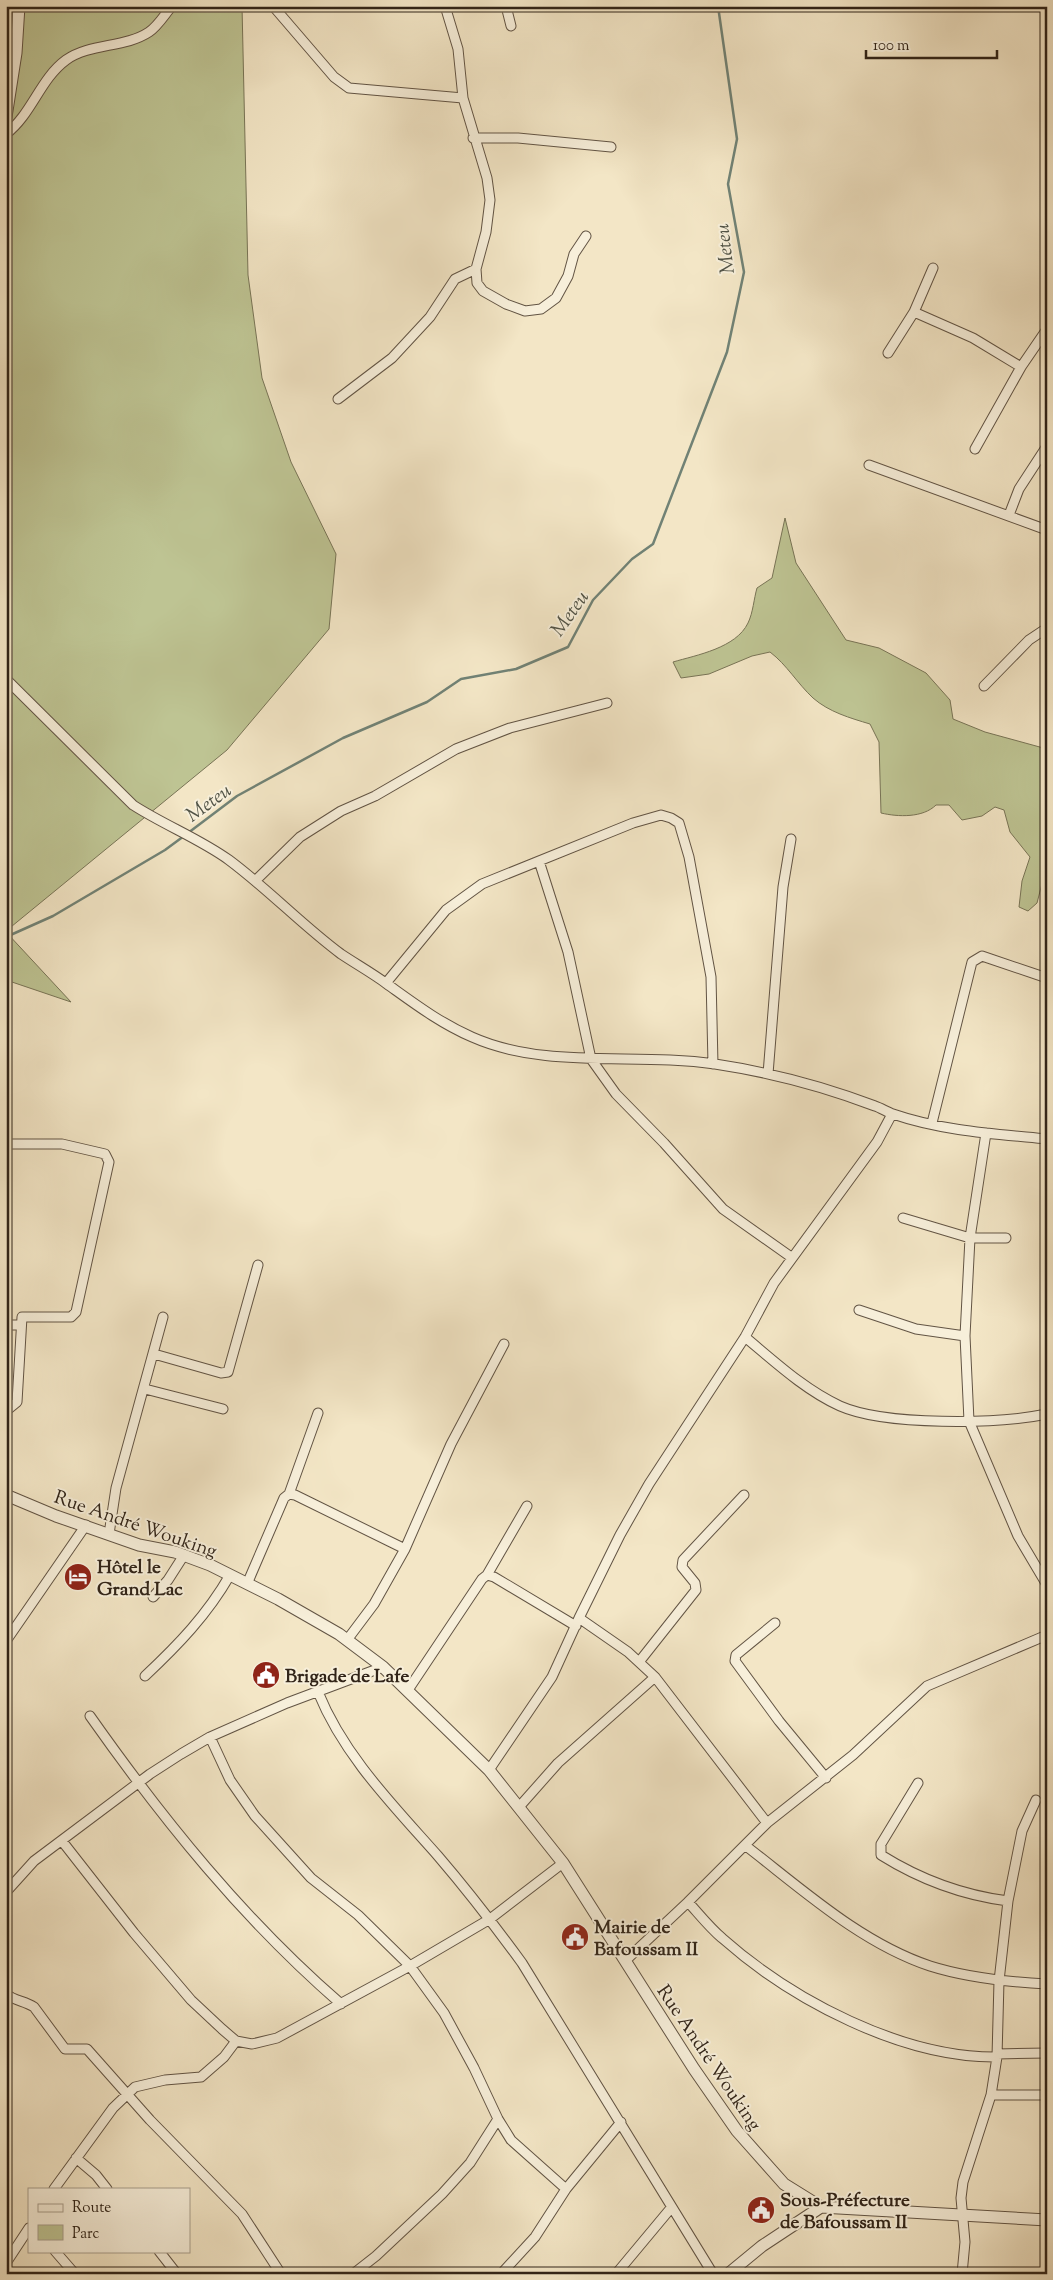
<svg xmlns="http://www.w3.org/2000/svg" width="1053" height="2280" font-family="'Sorts Mill Goudy',serif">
	<rect width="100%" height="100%" fill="#f3e6c6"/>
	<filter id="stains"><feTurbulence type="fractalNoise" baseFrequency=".004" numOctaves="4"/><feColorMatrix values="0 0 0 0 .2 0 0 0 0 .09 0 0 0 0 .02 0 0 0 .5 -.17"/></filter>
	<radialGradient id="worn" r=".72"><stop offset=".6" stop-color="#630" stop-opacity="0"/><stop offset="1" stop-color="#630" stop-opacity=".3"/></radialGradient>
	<path fill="#bec493" stroke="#787456" d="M6,6H242L248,275L262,378L291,462L336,554L329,629L227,750L6,931Z
		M785,518L796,563L846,640L879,648L926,673L950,700L953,719L985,732L1047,749V864L1037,903L1028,911L1019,907L1022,881L1030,857L1010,832L1004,810L995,807L982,816L962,820L949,805H936C923,818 898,817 881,813L879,742L870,724C850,718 829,712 813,698C797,683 787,665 770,652L752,656L709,674L681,678L673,662C697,655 736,648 748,623C753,613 754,598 757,588L772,578Z
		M6,932L71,1002L6,980Z"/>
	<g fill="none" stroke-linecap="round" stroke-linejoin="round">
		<path stroke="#718275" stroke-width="2.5" d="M188,833L237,796L343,738L427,702L461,679L516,669L568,647L593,600L632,559L653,544L727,352L744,272L728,184L737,139L718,6
			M6,937L53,916L165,850L184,836"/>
		<defs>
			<path id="minor" d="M273,6L334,77L349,88L463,98
				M445,6L458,49L463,98L487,178L490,200L486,232L476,269L477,283L483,291L506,304L525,311L541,309L556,298L568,276L574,254L586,236
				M506,6L511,26
				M6,134C32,114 40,79 66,60C90,43 125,48 149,32C158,26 165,14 172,6
				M473,138H518L611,147
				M914,312L973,338L1021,367
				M888,353L914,312L933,268
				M338,399L392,358L430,317L455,279L476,269
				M975,449L1021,367L1047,329
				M869,465L1047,530
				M1009,515L1019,489L1047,446
				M6,679L133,805C164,825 200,839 229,860C268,889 302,925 341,954C356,964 372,973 387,984C415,1004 440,1023 472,1037C546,1070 636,1052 715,1064C768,1072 825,1087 875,1106C881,1108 887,1112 893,1114C942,1131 996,1134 1047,1139
				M984,686L1029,640L1047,628
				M539,861L568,952L591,1059L616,1094L664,1143L723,1209L791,1257
				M255,881L300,837L341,811L375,796L456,749L510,728L607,703
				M386,983L446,910L482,884L633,823L661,815L671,818L679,823L689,857L711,977L713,1064
				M768,1074L783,887L791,839
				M932,1123L972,962L982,956L1047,978
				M986,1133L970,1238L965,1336L969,1421L1018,1536L1047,1585
				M6,1144H62L105,1154L109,1162L76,1312L71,1317H22L17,1402L6,1411
				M903,1218L970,1238H1006
				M859,1310L916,1329L965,1336
				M6,1325H21
				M745,1337C775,1362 805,1390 840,1406C885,1426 998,1424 1047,1414
				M154,1354L221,1373L228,1372L258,1265
				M145,1389L223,1409
				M289,1494L295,1495L405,1549
				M109,1534L116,1488L163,1317
				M487,1575L527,1506
				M247,1584L284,1498L289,1494L318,1413
				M153,1597L168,1580L184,1555
				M579,1618L620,1535L649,1484L745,1337L774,1283L877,1142L892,1114
				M775,1623L736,1655L735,1661L779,1721L826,1778
				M347,1640L374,1604L405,1549L451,1444L504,1344
				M6,1641L86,1525
				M639,1662L696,1590L695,1583L682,1567L683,1560L744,1495
				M145,1676C178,1645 207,1615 230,1575
				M408,1690L482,1579L487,1575L494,1577L576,1626
				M318,1692C344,1756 393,1805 438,1856C468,1891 495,1926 522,1963L713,2274
				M90,1716C164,1821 244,1920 341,2004
				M210,1737L230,1780L255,1816L311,1878L358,1915L410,1966L444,2013L474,2068L498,2119L511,2140L566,2189
				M489,1770L552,1677L579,1618L628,1652L655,1677L767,1823
				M918,1783L881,1844V1855C921,1880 961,1895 1008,1901
				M519,1807L558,1763L655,1677
				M62,1841L134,1933L191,2000L222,2029L236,2041L252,2044L277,2038L410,1966L490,1919L563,1863
				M746,1846C803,1890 861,1943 930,1966C968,1978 1008,1982 1047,1984
				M6,1892L34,1861L150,1774L181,1754L210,1737L287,1703L383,1667
				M688,1902C699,1914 710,1928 722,1938C792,2000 902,2058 997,2057
				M625,1961L688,1902L767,1823L853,1755L927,1686L1047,1635
				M6,1994C15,2001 25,2001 34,2007L65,2049H87L150,2120L242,2214L281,2274
				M997,2054L1047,2053
				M991,2095H1047
				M76,2158L96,2175L107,2189
				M54,2189L113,2108L135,2087L165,2080L201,2077L224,2057L236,2041
				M55,2251L75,2274
				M159,2251L177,2274
				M6,2263L29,2228
				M353,2274L376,2256L442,2194L470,2163L498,2119
				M501,2274L535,2237L566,2189L621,2122
				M616,2274L671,2208
				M962,2274L965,2242L961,2198L963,2182L991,2095L997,2057L999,1981L1008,1901L1022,1831L1036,1800"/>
			<path id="tertiary" d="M6,117L16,53L19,6
				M6,1495L56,1516L139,1545L175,1552L210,1565L278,1599L339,1634L383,1667L489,1770L563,1863L694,2069L737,2131L784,2184L821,2207L1047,2220
				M728,2274L762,2246L821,2207"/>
		</defs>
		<use href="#minor" stroke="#625444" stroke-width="11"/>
		<use href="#tertiary" stroke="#625444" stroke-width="13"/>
		<use href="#minor" stroke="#f7efda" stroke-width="9"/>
		<use href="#tertiary" stroke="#f7efda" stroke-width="11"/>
	</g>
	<defs>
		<symbol id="hotel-disc" viewBox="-11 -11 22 22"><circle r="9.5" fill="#8f2418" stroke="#f7efda"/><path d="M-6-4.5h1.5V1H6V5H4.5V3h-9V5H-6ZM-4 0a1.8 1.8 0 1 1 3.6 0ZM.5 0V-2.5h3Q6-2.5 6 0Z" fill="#fff"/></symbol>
		<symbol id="civic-disc" viewBox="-11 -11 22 22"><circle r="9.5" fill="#8f2418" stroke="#f7efda"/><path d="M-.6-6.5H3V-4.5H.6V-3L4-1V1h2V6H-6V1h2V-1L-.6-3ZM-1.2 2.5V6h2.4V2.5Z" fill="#fff"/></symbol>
	</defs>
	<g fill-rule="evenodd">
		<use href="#hotel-disc" x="62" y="1561" width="32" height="32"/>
		<use href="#civic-disc" x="250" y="1659" width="32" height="32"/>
		<use href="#civic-disc" x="559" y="1921" width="32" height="32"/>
		<use href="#civic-disc" x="745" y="2194" width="32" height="32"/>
	</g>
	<g text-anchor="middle" stroke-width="4" stroke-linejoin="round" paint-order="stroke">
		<g font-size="19" fill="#312418" stroke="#f7efda">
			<text transform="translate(136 1523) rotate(19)" y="7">Rue André Wouking</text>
			<text transform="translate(710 2057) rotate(56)" y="7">Rue André Wouking</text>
		</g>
		<g font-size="19" font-weight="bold" fill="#312418" stroke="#f7efda" text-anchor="start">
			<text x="97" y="1573">Hôtel le<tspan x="97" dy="22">Grand Lac</tspan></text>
			<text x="285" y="1682">Brigade de Lafe</text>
			<text x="594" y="1933">Mairie de<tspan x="594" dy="22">Bafoussam II</tspan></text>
			<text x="780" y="2206">Sous-Préfecture<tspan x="780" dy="22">de Bafoussam II</tspan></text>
		</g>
		<g font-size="20" font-style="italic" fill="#515346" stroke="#f7efda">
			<text transform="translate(724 249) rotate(-97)" y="7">Meteu</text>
			<text transform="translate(569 613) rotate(-55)" y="7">Meteu</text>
			<text transform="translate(208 802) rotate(-36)" y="7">Meteu</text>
		</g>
	</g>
	<rect width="1053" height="2280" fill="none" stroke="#f3e6c6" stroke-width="25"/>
	<rect x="8" y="8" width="1038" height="2265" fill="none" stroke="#312418" stroke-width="2.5"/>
	<rect x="12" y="12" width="1028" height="2255" fill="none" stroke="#312418"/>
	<rect x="28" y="2188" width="162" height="65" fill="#f7efda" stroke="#a89e8c"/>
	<rect x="38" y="2204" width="25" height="8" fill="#f7efda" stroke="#a89e8c"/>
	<text x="72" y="2212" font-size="15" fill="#312418">Route</text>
	<rect x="38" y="2225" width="25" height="15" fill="#bec493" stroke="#a89e8c"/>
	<text x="72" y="2238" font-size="15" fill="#312418">Parc</text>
	<path d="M866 50v8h131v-8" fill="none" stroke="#312418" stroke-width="2.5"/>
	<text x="873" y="50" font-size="15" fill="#312418" stroke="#f7efda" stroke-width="4" paint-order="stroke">100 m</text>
	<rect width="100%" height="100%" filter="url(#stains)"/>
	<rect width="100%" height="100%" fill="url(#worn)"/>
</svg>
